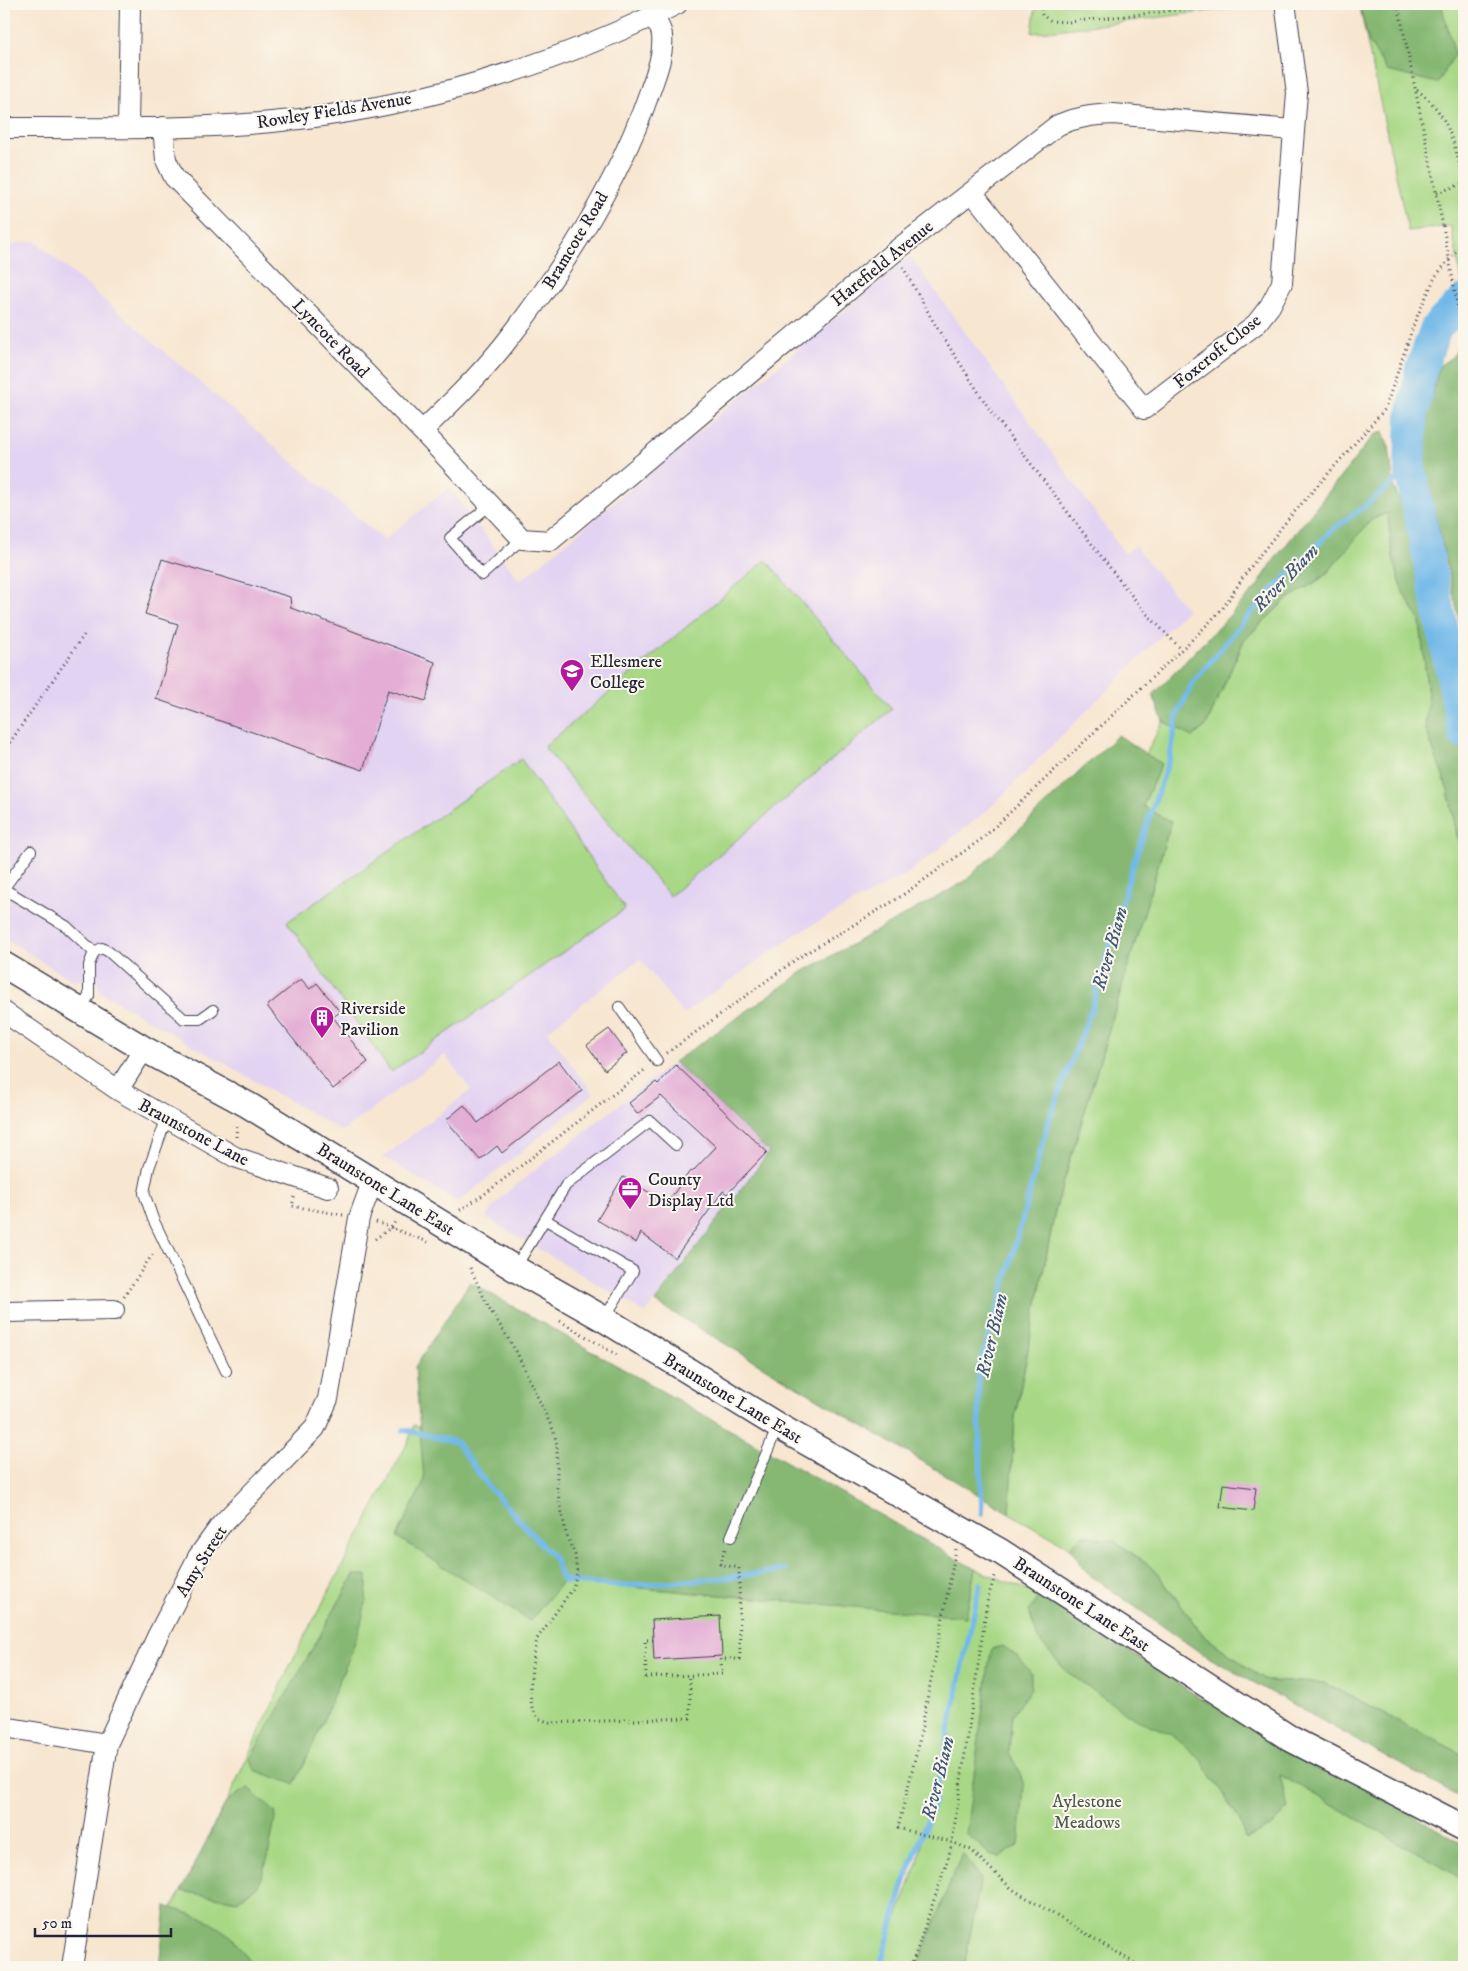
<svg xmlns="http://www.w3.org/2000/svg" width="1468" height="1971" font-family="'IM FELL DW Pica',serif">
	<rect width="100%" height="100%" fill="#fbf7ec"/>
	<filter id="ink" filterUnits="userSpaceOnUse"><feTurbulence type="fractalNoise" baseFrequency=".02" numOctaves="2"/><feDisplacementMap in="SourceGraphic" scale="10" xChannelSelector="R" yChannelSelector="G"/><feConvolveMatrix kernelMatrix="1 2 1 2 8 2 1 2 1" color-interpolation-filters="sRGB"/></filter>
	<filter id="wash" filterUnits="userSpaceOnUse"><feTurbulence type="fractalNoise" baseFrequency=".0096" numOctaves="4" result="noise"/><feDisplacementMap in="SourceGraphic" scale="20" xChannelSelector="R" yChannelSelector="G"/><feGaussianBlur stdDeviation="1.12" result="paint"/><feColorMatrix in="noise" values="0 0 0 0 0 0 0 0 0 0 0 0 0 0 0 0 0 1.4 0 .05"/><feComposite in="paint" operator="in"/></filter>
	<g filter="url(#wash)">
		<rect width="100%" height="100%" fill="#f7e6d0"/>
		<path fill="#e3d3f2" d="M35,241L384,540L449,488L520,581L910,256L1125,554L1135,546L1187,610L989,809L907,874L796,934L683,1014L640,959L547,1031L593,1094L458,1202L383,1157L471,1090L445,1055L342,1131L100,992L95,977L75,982L4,938V246Z
			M674,1062L769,1152L646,1313L485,1217L506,1193Z"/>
		<path fill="#a8d886" stroke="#657d60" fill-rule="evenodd" d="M1036,4H1267L1032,33Z
			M1359,4H1464V293L1451,226L1408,231Z
			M1387,512L1403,592L1420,621L1428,696L1426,727L1448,790L1464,870V1755L1324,1683L1266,1681L1203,1635L1154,1569L1115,1541L1083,1535L1069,1547L1009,1513L1015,1416L1055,1211L1171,822L1143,806L1160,764L1146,754L1163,721L1192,737L1206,726L1244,640L1286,600L1320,579L1371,520Z
			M766,560L892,709L670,896L544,747Z
			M521,759L625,909L391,1072L287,922Z
			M414,1425L456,1442L563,1581L790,1601L972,1583L975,1569L1050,1599L1197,1696L1464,1845V1967H163L171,1909L201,1856L210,1832L227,1801L297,1651L408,1442ZM924,1833L918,1862L886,1946L904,1883Z"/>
		<path fill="#86b873" stroke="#546d57" d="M1359,4H1441L1455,54L1438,83L1387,71L1369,42Z
			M1464,340V640L1422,456L1425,426L1439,366L1452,357Z
			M1383,432L1389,447L1394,488L1415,528L1422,550L1459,731L1464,760V870L1448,790L1425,727L1428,696L1420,621L1403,592L1393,558L1387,513L1371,520L1329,571L1320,579L1286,600L1244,640L1206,726L1192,737L1163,721L1153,695L1256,588L1274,560L1374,435Z
			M1118,735L1161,764L1143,806L1171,822L1055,1211L1015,1416L1009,1513L655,1302L769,1152L674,1062L804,971L964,882Z
			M470,1282L975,1569L966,1617L563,1581L530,1621L397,1537L424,1481L415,1367Z
			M1083,1535L1115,1541L1154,1569L1203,1635L1266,1681L1324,1683L1464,1755V1800L1201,1653L1087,1573L1069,1547Z
			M354,1575H367C369,1618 349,1657 333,1696C321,1726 309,1756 294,1784L254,1770L250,1759Z
			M1039,1596L1050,1599L1197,1696L1379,1795L1464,1845V1880L1280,1775L1288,1809L1272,1826L1245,1839L1240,1820L1201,1760L1171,1734L1133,1718L1067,1672L1038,1639L1029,1611Z
			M1003,1646L1018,1657L1031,1673V1688L1012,1716L1009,1752L1020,1773L1024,1786L1019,1845L1000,1857L989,1854L966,1833L990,1656L992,1649Z
			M248,1788L276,1813L268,1857L258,1886L237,1901L181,1891L227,1801Z
			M962,1853L981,1878L964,1967H917Z
			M166,1906L206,1919L232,1937L253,1967H159Z"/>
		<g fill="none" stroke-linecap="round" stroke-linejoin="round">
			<path stroke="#72b9e9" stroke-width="5.5" d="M404,1430L456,1442L488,1486L554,1558L563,1581L622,1586L724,1578L785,1570
				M982,1514L978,1371L1001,1298L1049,1120L1092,1008L1132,868L1170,757L1177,716L1192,684L1248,616L1332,530L1365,506L1410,468
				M880,1967L904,1883L933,1806L980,1584"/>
			<path stroke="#72b9e9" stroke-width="32" d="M1464,300L1436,328L1421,369L1412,418L1410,468L1464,734"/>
		</g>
		<g id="blocks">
			<path fill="#e3add5" d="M162,559L290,597L291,608L435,662L426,701L388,690L363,770L156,699L178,624L145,614Z
				M301,979L310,989L317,983L340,1012L333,1017L368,1062L333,1089L267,1006Z
				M609,1029L627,1053L605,1070L587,1045Z
				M559,1061L582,1091L502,1153L497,1146L480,1160L446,1120L464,1105L478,1123Z
				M676,1065L767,1152L727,1194L723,1191L675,1258L641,1233L636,1243L597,1220L623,1177L667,1203L690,1171L692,1172L716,1147L661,1096L637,1114L629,1103L656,1082L658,1084Z
				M1223,1484L1256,1488L1253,1511L1220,1507Z
				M720,1616L722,1656L654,1660L652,1620Z"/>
		</g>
	</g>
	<g filter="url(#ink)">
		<use href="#blocks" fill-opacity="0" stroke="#423f51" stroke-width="1"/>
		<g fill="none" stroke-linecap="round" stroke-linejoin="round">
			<defs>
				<path id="service" d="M490,505L450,538L482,575L522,539
					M4,888L31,851
					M4,889L66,926L94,952
					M619,1007L657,1061
					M80,1010L89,996V965L94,952L102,948L109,952L184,1019H200L213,1010
					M166,1120L149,1168L144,1193L153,1219L226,1371
					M546,1220L633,1271L604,1319
					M515,1268L566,1185L650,1121L676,1145
					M731,1537L778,1426"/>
				<path id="minor" d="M163,127L166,160L174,177L422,431L522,539L550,541L893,253L1058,125C1077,117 1093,115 1113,114L1293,130
					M4,128C93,128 183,130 272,122C412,109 551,67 677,4
					M128,128L130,4
					M972,192L1144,409L1256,324L1270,306L1282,283L1297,93L1286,10
					M422,431C450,404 478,377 503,346C563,270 618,184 650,91C656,74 664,54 662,36C662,29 656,22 653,16
					M4,1012L118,1090L235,1157L328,1188
					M118,1090L144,1049
					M4,1312L114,1310
					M4,1727L107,1744
					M72,1967L107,1744L158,1635L198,1557L221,1525L315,1428L328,1399L359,1218L373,1180"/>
				<path id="tertiary" d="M4,965L144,1049L248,1105L514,1268L604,1319L778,1426L1001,1552L1291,1739L1464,1828"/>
			</defs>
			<use href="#service" stroke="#423f51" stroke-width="12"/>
			<use href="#minor" stroke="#423f51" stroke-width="22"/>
			<use href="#tertiary" stroke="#423f51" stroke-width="28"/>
			<path stroke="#423f51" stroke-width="3" stroke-dasharray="1 4" stroke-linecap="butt" d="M1041,4L1042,15L1051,21L1069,22L1233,4
				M1398,4L1443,226
				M1417,90C1450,115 1452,141 1464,178
				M1437,193L1464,183
				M903,267L934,323L990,410L1120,581L1145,612L1181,649
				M4,751L84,635
				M667,1053L798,958L897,899L983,838L1200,632L1223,608L1246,573L1289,518L1385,409L1415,321L1435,277L1464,241
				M236,1137L237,1123
				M294,1197L292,1206L343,1215
				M460,1210L486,1193L646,1069
				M376,1222L428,1242
				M375,1239L392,1227L396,1220
				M470,1268L488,1306L516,1351L554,1432L557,1445V1489L566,1533L575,1555L577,1572L573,1588L537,1639L532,1667L530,1692L532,1708L538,1718L550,1723L690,1718V1675
				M124,1297L154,1252
				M560,1321L617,1355
				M956,1549L919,1742L898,1828L952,1842L971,1850L1012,1889L1141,1967
				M653,1640H645L646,1677L722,1674L721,1659H740L739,1568L720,1564L725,1549
				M911,1967L948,1859L952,1842L988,1597L996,1573"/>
			<use href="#service" stroke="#fff" stroke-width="10"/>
			<use href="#minor" stroke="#fff" stroke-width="20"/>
			<use href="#tertiary" stroke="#fff" stroke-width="25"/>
			<path stroke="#423f51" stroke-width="3" stroke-dasharray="1 4" stroke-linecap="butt" d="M1443,226L1464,340"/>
		</g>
	</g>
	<defs>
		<symbol id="school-pin" viewBox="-11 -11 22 30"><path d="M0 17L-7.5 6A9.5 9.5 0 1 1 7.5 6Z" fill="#b5179e" stroke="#fbf7ec"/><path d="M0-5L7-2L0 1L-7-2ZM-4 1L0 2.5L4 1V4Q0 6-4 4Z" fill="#fff"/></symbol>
		<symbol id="building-pin" viewBox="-11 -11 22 30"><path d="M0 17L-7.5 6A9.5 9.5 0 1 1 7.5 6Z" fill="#b5179e" stroke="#fbf7ec"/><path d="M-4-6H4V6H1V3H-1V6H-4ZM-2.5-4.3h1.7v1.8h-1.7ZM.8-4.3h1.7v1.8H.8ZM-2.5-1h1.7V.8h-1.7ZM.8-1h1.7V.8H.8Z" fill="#fff"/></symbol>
		<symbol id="office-pin" viewBox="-11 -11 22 30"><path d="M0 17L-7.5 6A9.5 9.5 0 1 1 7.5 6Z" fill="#b5179e" stroke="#fbf7ec"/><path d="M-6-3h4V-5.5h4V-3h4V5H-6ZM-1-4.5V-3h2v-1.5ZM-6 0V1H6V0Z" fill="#fff"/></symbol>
	</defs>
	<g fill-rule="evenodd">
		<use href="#school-pin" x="558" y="657" width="28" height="38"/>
		<use href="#building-pin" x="308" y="1004" width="28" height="38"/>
		<use href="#office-pin" x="616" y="1175" width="28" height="38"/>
	</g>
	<g text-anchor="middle" stroke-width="4" stroke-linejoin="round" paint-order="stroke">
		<g font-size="18" fill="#22223b" stroke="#fbf7ec">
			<text transform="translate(334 110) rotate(-9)" y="6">Rowley Fields Avenue</text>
			<text transform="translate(575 240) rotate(-59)" y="6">Bramcote Road</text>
			<text transform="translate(882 263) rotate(-39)" y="6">Harefield Avenue</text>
			<text transform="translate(331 338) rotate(46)" y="6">Lyncote Road</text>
			<text transform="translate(1217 351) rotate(-39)" y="6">Foxcroft Close</text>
			<text transform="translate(194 1132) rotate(28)" y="6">Braunstone Lane</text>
			<text transform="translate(386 1189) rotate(32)" y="6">Braunstone Lane East</text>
			<text transform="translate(733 1398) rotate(31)" y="6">Braunstone Lane East</text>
			<text transform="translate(201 1561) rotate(-58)" y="6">Amy Street</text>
			<text transform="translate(1082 1604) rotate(33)" y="6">Braunstone Lane East</text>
		</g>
		<g font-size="18" fill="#22223b" stroke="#fbf7ec" text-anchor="start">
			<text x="590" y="667">Ellesmere<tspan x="590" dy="21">College</tspan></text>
			<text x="340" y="1014">Riverside<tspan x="340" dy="21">Pavilion</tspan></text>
			<text x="648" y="1185">County<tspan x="648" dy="21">Display Ltd</tspan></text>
		</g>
		<g font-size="18" fill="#4a5952" stroke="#fbf7ec">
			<text x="1087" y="1807">Aylestone<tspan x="1087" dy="21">Meadows</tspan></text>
		</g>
		<g font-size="19" font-style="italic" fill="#3e5778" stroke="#fbf7ec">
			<text transform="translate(1285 577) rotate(-46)" y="7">River Biam</text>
			<text transform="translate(1109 948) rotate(-74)" y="7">River Biam</text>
			<text transform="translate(991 1335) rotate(-77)" y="7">River Biam</text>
			<text transform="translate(937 1778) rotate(-76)" y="7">River Biam</text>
		</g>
	</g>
	<rect width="1468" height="1971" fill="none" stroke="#fbf7ec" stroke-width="20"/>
	<path d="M35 1928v8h136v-8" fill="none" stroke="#22223b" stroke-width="2.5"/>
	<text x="42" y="1928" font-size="15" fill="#22223b" stroke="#fbf7ec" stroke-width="4" paint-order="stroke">50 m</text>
</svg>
